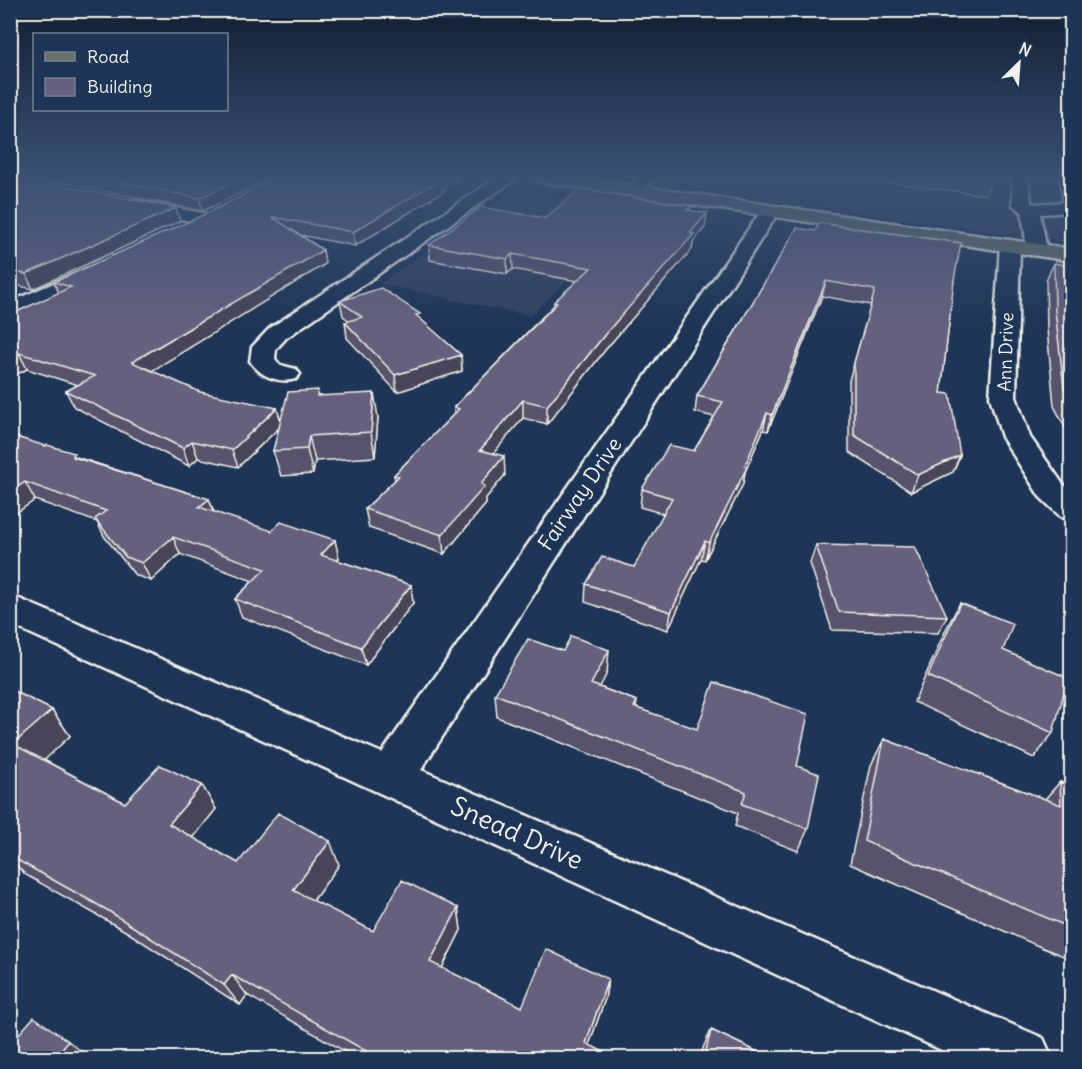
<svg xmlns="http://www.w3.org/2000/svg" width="1082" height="1069" font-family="Delius,sans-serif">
	<rect width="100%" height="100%" fill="#1d3557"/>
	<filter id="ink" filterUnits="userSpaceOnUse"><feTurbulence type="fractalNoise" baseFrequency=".0167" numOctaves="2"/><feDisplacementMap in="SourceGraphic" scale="12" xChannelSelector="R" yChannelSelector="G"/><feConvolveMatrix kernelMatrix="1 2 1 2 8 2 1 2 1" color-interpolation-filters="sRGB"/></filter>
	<g filter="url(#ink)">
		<path fill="#334263" d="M623,177H1071V243L621,179Z
			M515,190L640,210L530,316L380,284Z"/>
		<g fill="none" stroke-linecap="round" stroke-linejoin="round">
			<defs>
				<path id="minor" d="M498,177H518L286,338L276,349L275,359L280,365L296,369L300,374L296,379C278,384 260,376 250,361L252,347L270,328Z
					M638,177H656L638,195H626L624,191Z
					M1012,177H1028L1031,202L1033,204L1067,202L1063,198L1060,177H1072V212L1040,214L1047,250L1044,254H1030L1027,250L1022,212L1013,205Z
					M135,200L207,214L213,215L216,219L213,223L207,224L129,209L126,205L129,201Z
					M770,206L776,207L779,211L421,770L1043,1038L1052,1058H959L10,624V595L382,753L764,207Z
					M1010,240L1017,242L1020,246L1016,397L1030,437L1062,483L1072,492V520L1061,517L1040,497L1002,437L990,397L1000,246L1003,242Z
					M98,264L105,266L108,270L105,274L10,318V302Z"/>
				<path id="major" d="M531,177H576L1072,249V261L539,182Z"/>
			</defs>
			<use href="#minor" stroke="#f4f1e8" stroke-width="5"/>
			<use href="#major" stroke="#f4f1e8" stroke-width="5"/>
			<use href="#minor" fill="#1d3557" fill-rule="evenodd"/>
			<use href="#major" fill="#687266" fill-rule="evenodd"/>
		</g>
		<path fill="#58536c" stroke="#f4f1e8" stroke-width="1.5" d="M10,177L180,221L33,289L10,284Z
			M36,177H274L203,211Z
			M847,177H993L986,195Z
			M456,180L443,188L444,191L355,246L300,235L323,250L325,264L151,371L200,392L281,421L320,396L378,417L375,457L315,461L313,474L281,476L273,451L279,428L238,467L198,458L189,466L74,407L66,391L78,385L27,369L10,378V315L59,293L54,282L210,212Z
			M691,206L690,210L705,227L693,242L692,249L606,349L547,424L523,418L493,453L505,475L486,498V504L444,554L369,528L365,509L395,480L394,475L454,414V407L554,305V302L577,281L513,269L507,274L430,260L429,245L545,218Z
			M797,228L954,280L941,393L960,455L953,472L911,492L849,452V380L871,305L822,296L768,431L763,430L745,472L743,484L705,560L701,559L668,630L585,602L586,584L634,567L664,514L640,507L642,489L694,451L714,417L695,412L697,396Z
			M1071,261V439L1054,406L1047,329L1046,280L1054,263L1069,266Z
			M340,301L420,320L461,355L462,371L397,392L347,338L345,322L350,321L343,316Z
			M10,435L76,457L209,499L214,512L339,558L337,560L411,585L413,603L366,665L242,617L235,599L253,581L180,554L151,581L135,575L104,536L97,522L35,500L10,517Z
			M816,545L947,616L938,633L832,630L810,563Z
			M960,603L1003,650L1053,733L1034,758L914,702L946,629Z
			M607,673L599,687L637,701L636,708L797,766L808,829L798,851L735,826L738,813L497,717L495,694Z
			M10,689L52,710L70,736L44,760L125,803L216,809L193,838L238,863L339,865L313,901L373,931L458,908L461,930L442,968L522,1007L608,979L605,999L589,1045L617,1059H358L247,995L240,1005L127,932L26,875L10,860Z
			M884,739L1045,799L1060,782L1071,786V959L1043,948L850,864L871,765Z
			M711,1030L773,1059H700L703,1048Z"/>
		<path fill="#474458" stroke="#f4f1e8" stroke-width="1.5" d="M244,177H274L203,211L199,198Z
			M439,177H455L456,180L443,188L444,191L355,246L353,232Z
			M176,208L180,221L33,289L26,274Z
			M707,213L705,227L693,242L692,249L606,349L547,424V406L607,332Z
			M323,250L325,264L139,379L132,362Z
			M512,254L513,269L507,274V259Z
			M826,281L822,296L768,431L772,415Z
			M19,353L27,369L10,378V358Z
			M461,355L462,371L397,392L395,375Z
			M374,393L378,417L375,457L371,432Z
			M523,400V418L481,468L480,450Z
			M277,408L282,425L238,467L232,450Z
			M767,413L763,430L745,472L743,484L705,560L709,543Z
			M309,436L315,461L313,474L307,449Z
			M192,441L198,458L189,466L183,448Z
			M960,455L953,472L911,492L918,475Z
			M504,456L505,475L486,498V504L444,554L442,535L481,484Z
			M25,482L35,500L10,517V492Z
			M209,499L215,516L199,507Z
			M173,537L180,554L151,581L142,563Z
			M335,540L339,558L326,573L321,555Z
			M705,541L701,559L668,630L671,612Z
			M411,585L413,603L366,665L361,647Z
			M609,650L607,673L590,707L591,684Z
			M52,710L70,736L34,770L13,744Z
			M202,785L216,809L185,848L169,824Z
			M330,841L339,865L304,913L293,890Z
			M458,908L461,930L435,982L430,962Z
			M232,975L247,995L240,1005L224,985Z
			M608,979L605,999L584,1059L586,1043Z
			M68,1041L90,1058L54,1059Z"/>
		<path fill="#66617e" stroke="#f4f1e8" stroke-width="1.5" d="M10,177H18L176,208L26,274L10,271Z
			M94,177H244L199,198Z
			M279,177L443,178L353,232L272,217L323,250L132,362L200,392L277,408L232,450L192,441L183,448L66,391L95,376L19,353L10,358V315L71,287L54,282L210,212Z
			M580,189L691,206L687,210L707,213L690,233L694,234L607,332L547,406L523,400L480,450L504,456L481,484L485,486L442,535L365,509L399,476L394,475L459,409L454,407L557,303L554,302L591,268L512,254L507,259L429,245L481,207L545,218Z
			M819,223L961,243L954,280L941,393L950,394L960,455L918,475L854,435V363L875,290L826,281L772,415L767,413L745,466L747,467L709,543L705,541L671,612L586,584L602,557L634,567L672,498L642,489L669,445L694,451L723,402L697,396L797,228L815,231Z
			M1054,263L1071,266V401L1064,387L1055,311Z
			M381,288L420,314L416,315L461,355L395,375L345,322L362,317L340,301Z
			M318,390L317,396L374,393L371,432L309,436L307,449L273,451L288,392Z
			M10,435L45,446L47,445L74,453L73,457L209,499L199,507L272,531L281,522L335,540L321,555L411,585L361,647L235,599L265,569L173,537L142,563L126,557L95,519L106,511L25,482L10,492Z
			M816,545L915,547L947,616L839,612Z
			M960,603L1013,624L1003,650L1068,678L1053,733L928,676Z
			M571,636L609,650L591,684L637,701L634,707L697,729L714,682L808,714L797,766L819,774L808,829L742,804L746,792L495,694L528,639L563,651Z
			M10,689L52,710L13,744L125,803L160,765L202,785L169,824L238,863L278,813L330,841L293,890L373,931L402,880L458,908L430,962L522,1007L546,949L608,979L586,1043L617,1059H380L232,975L224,985L107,910L10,856V843L13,841L10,839Z
			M884,739L1061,805L1060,782L1071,786V928L864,841Z
			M34,1017L68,1041L54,1059H10V1044Z
			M711,1030L773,1059H704Z"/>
	</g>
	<linearGradient id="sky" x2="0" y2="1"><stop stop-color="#101d30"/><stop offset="0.54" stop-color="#3a5174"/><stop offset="1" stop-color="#3a5174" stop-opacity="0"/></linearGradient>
	<rect width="1082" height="327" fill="url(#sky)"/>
	<g text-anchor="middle" stroke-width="4.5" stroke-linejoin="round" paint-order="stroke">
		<g font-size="18" fill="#f4f1e8" stroke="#1d3557">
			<text transform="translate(1006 352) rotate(-88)" y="6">Ann Drive</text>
		</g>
		<g font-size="21" fill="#f4f1e8" stroke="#1d3557">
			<text transform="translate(580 494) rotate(-56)" y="7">Fairway Drive</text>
		</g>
		<g font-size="26" fill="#f4f1e8" stroke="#1d3557">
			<text transform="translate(517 833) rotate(24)" y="9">Snead Drive</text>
		</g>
	</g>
	<rect width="1082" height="1069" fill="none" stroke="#1d3557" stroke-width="36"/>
	<rect x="18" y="18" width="1046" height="1033" fill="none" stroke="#f4f1e8" stroke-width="2" filter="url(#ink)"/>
	<rect x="33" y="33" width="195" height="78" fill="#1d3557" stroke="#738091" stroke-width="1.5"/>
	<rect x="45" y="52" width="30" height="9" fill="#687266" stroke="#738091" stroke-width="1.5"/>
	<text x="87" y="63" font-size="18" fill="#f4f1e8">Road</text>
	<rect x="45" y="78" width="30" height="18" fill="#66617e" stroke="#738091" stroke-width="1.5"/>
	<text x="87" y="93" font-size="18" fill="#f4f1e8">Building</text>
	<g transform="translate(1019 63) rotate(25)" stroke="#1d3557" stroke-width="4.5" paint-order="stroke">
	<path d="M0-4.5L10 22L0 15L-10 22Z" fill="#f4f1e8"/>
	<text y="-9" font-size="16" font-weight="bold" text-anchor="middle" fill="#f4f1e8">N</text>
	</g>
</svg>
